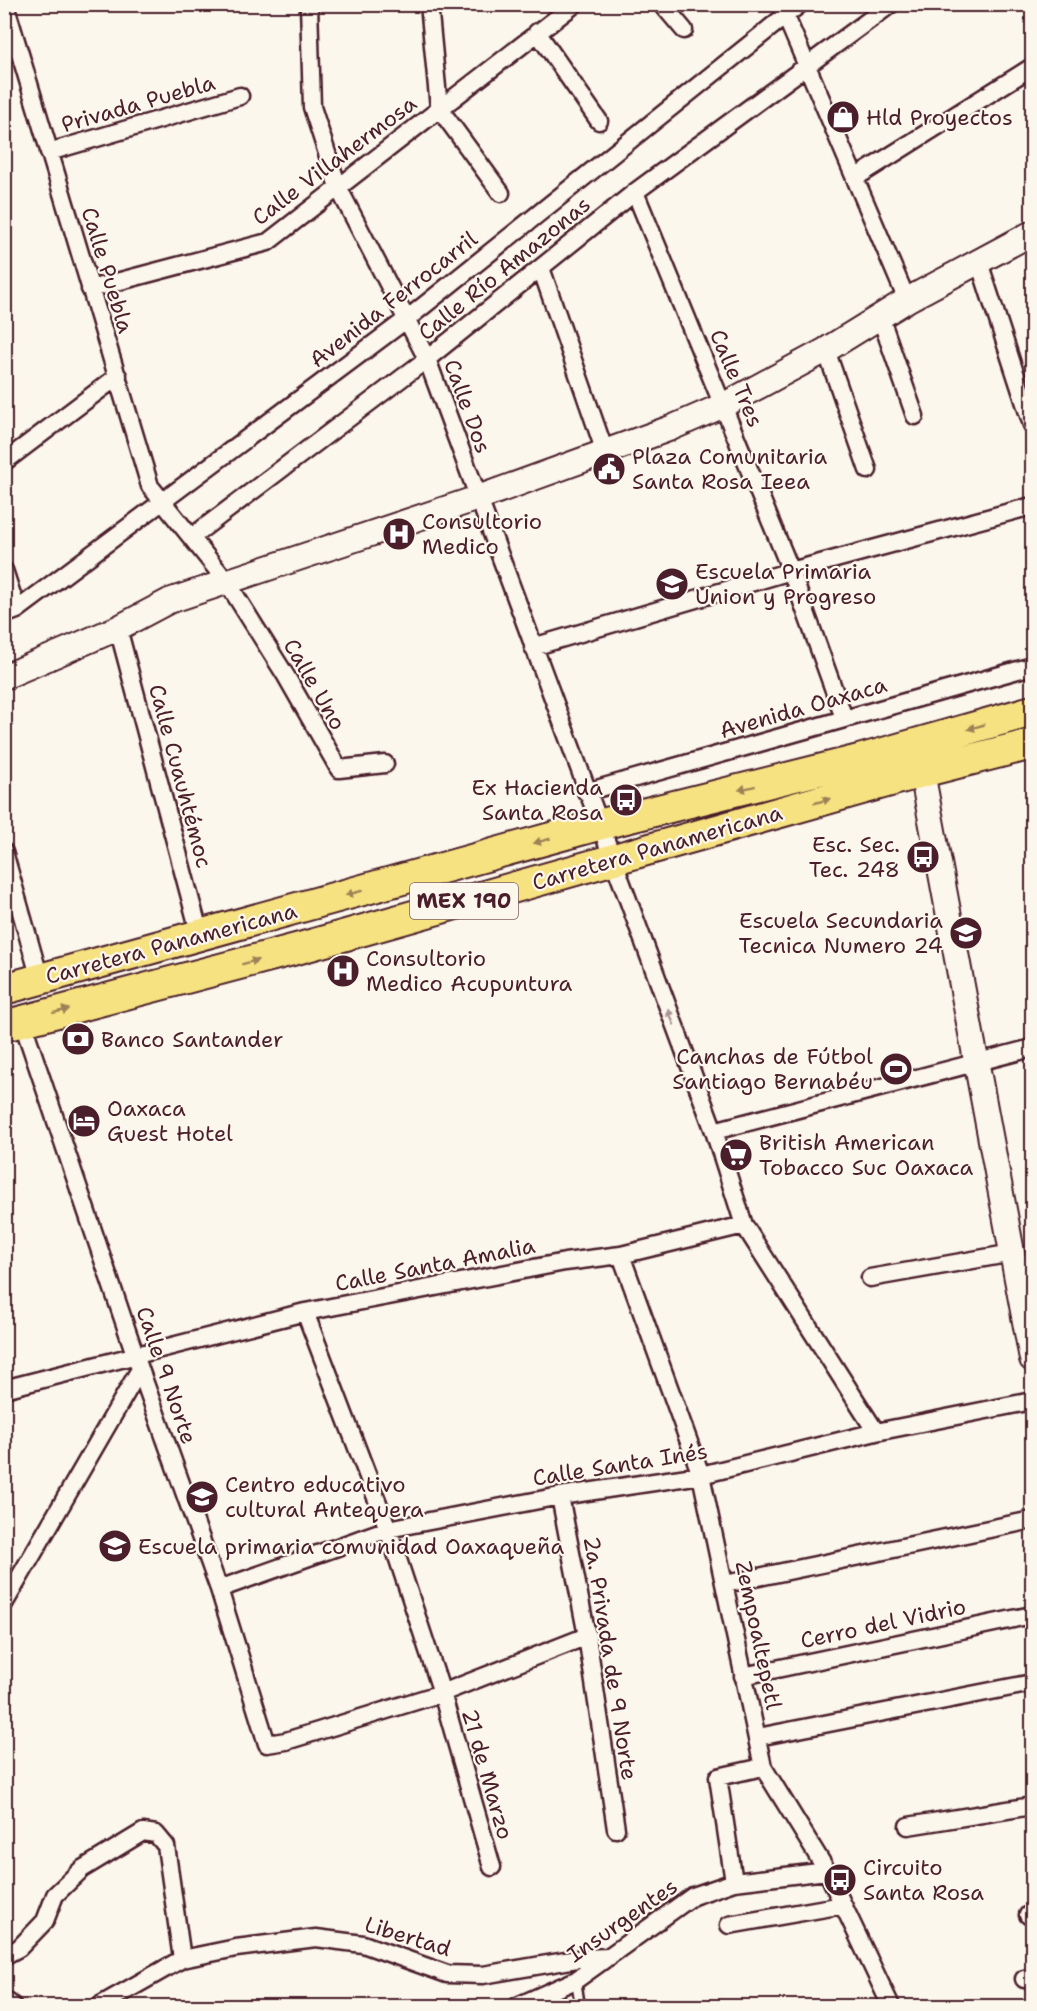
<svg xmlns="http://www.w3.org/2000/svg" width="1037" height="2011" font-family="'Shantell Sans',sans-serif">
	<rect width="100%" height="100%" fill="#fbf7ec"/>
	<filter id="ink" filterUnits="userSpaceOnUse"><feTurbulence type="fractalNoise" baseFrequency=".0167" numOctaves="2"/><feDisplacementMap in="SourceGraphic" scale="12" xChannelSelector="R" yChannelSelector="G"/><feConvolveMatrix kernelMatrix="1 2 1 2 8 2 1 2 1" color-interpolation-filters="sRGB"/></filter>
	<g filter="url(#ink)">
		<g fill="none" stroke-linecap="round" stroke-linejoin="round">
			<defs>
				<path id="lane" d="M576,1980L580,2006"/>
				<path id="street" d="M5,4L150,486L227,582L286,676L339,769L385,764
					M309,4L312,107L338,187L427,359L714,1131L744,1225L876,1432
					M429,4L439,108L501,193
					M662,4L684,30
					M781,5L907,300
					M537,32L599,121
					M49,152L240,96
					M855,178L1032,67
					M635,192L791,571L844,718
					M979,262L1032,425
					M541,268L605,452
					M90,289L268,242L575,4
					M880,316L915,416
					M826,350L868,470
					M4,462L118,376
					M193,536L427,359L635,192L891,4
					M4,570L17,610
					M4,615L17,610L407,319L800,4
					M118,628L200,935
					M533,647L791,571L1032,506
					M586,792L1032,666
					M4,852L40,979
					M22,1021L140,1369L219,1589L267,1744L286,1741L442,1693L587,1636
					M714,1131L1032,1048
					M621,1255L701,1475L763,1767L827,1871L891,2006
					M870,1278L1013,1253
					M305,1312L388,1529L442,1693L492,1867
					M4,1389L305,1312L565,1262L621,1255L744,1225
					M560,1496L587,1636L616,1829
					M725,1584L1032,1520
					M219,1589L388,1529L560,1496L701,1475L876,1432L1032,1401
					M4,1604L140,1369
					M743,1676L1032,1615
					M758,1737L1032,1683
					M908,1826L1032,1806
					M734,1882L718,1777L763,1767
					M1028,1915L1032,1914
					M729,1925L843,1905
					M4,1956L19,1948L45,1921L55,1895L82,1869L143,1832L156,1834L166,1846L182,1959
					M1024,1979L1032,1978
					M4,1999L13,2006
					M99,2006L182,1959L236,1948L316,1938L363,1944L447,1974L483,1975L583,1958L609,1957
					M517,2006L576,1980L693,1896L734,1882L827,1871"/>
				<path id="secondary" d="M4,677L118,628L169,601L478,498L671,428L724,405L826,350L907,300L1032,233
					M922,772L1032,1359"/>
				<path id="highway" d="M4,989L598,825L859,760L1032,711
					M4,1026L300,948L922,772L1032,744"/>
			</defs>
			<use href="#lane" stroke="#4a1f2b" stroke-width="13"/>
			<use href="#street" stroke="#4a1f2b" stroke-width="21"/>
			<use href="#secondary" stroke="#4a1f2b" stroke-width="28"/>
			<use href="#highway" stroke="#4a1f2b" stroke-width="34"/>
			<use href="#lane" stroke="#fbf7ec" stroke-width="8"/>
			<use href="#street" stroke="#fbf7ec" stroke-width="16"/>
			<use href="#secondary" stroke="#fbf7ec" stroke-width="24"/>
			<use href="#highway" stroke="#f7e281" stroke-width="30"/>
		</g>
		<defs><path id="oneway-solid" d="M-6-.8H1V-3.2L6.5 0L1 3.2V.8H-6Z" transform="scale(1.5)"/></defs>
		<g fill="#a08056">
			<use href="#oneway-solid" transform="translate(976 727) rotate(164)"/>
			<use href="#oneway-solid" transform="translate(747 788) rotate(166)"/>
			<use href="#oneway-solid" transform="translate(822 801) rotate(-16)"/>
			<use href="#oneway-solid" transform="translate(542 841) rotate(165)"/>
			<use href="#oneway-solid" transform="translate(354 893) rotate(165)"/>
			<use href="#oneway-solid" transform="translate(250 962) rotate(-15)"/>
			<use href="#oneway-solid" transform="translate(61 1011) rotate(-14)"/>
		</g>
		<use fill="#ab9695" href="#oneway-solid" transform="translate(671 1017) rotate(-111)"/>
	</g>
	<defs>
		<symbol id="shop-disc" viewBox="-11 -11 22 22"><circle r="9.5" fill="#4a1f2b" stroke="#fbf7ec"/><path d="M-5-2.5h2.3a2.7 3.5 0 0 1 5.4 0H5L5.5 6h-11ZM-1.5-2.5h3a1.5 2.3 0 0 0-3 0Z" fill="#fff"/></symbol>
		<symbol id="civic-disc" viewBox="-11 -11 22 22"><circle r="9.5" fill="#4a1f2b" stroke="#fbf7ec"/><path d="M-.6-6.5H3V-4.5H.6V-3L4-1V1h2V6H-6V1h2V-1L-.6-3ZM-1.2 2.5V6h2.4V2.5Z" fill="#fff"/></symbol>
		<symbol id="hospital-disc" viewBox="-11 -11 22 22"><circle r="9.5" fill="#4a1f2b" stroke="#fbf7ec"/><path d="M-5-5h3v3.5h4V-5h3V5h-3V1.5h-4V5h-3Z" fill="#fff"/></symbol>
		<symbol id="school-disc" viewBox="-11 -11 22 22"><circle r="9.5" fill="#4a1f2b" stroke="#fbf7ec"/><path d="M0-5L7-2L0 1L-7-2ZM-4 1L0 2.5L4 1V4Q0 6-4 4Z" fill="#fff"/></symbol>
		<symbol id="bus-disc" viewBox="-11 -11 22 22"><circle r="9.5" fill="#4a1f2b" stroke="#fbf7ec"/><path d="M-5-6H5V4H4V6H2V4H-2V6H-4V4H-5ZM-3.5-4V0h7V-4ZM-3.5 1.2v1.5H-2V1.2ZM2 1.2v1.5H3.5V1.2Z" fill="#fff"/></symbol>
		<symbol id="bank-disc" viewBox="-11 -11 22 22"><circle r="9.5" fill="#4a1f2b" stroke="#fbf7ec"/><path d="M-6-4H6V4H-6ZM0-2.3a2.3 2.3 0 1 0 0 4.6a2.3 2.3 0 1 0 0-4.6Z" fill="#fff"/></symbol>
		<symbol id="stadium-disc" viewBox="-11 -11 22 22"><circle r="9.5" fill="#4a1f2b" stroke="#fbf7ec"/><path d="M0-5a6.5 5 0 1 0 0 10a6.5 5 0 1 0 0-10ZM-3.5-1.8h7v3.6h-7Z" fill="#fff"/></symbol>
		<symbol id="hotel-disc" viewBox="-11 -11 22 22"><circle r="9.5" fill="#4a1f2b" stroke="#fbf7ec"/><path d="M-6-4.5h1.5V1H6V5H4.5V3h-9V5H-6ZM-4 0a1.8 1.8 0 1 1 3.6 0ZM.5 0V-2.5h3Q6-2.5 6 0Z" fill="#fff"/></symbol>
		<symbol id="supermarket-disc" viewBox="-11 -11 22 22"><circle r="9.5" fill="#4a1f2b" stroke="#fbf7ec"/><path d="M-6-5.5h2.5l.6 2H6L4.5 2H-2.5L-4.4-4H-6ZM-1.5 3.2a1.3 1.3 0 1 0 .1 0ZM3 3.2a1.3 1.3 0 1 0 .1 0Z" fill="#fff"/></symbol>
	</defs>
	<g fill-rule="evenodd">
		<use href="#shop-disc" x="824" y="98" width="38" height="38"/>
		<use href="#civic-disc" x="590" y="450" width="38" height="38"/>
		<use href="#hospital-disc" x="380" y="515" width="38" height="38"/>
		<use href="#school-disc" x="653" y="565" width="38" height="38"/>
		<use href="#bus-disc" x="607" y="781" width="38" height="38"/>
		<use href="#bus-disc" x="904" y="838" width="38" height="38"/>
		<use href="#school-disc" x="947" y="914" width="38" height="38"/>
		<use href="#hospital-disc" x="324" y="952" width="38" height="38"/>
		<use href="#bank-disc" x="59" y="1020" width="38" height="38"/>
		<use href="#stadium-disc" x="877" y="1050" width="38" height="38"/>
		<use href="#hotel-disc" x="65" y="1102" width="38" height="38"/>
		<use href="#supermarket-disc" x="717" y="1136" width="38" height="38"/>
		<use href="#school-disc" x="183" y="1478" width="38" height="38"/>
		<use href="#school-disc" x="96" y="1527" width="38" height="38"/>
		<use href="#bus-disc" x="821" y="1861" width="38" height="38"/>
	</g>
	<g text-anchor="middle" stroke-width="4.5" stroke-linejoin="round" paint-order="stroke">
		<rect fill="#fbf7ec" stroke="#7f6065" stroke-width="1.5" x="410" y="883" width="108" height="36" rx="4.5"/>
		<g font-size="21" font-weight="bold" fill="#4a1f2b">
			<text x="464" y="908">MEX 190</text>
		</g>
		<g font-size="22" fill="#4a1f2b" stroke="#fbf7ec">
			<text transform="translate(138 103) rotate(-16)" y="8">Privada Puebla</text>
			<text transform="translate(334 160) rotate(-37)" y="8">Calle Villahermosa</text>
			<text transform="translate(504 268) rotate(-39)" y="8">Calle Río Amazonas</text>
			<text transform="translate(108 270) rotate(73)" y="8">Calle Puebla</text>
			<text transform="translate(393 299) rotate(-38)" y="8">Avenida Ferrocarril</text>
			<text transform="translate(737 378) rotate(67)" y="8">Calle Tres</text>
			<text transform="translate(468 406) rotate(70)" y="8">Calle Dos</text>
			<text transform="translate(315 684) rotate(60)" y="8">Calle Uno</text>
			<text transform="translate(803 707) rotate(-16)" y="8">Avenida Oaxaca</text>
			<text transform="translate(181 776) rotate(75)" y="8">Calle Cuauhtémoc</text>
			<text transform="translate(657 847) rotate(-16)" y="8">Carretera Panamericana</text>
			<text transform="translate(171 943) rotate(-15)" y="8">Carretera Panamericana</text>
			<text transform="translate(435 1264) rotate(-11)" y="8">Calle Santa Amalia</text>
			<text transform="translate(167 1375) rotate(71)" y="8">Calle 9 Norte</text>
			<text transform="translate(620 1464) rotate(-9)" y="8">Calle Santa Inés</text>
			<text transform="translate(883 1623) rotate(-12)" y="8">Cerro del Vidrio</text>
			<text transform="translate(759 1635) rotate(78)" y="8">Zempoaltepetl</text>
			<text transform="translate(611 1658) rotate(81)" y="8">2a. Privada de 9 Norte</text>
			<text transform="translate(488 1774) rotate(74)" y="8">21 de Marzo</text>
			<text transform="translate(622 1920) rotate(-35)" y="8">Insurgentes</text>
			<text transform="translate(408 1936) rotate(17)" y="8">Libertad</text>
		</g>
		<g font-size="22" fill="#4a1f2b" stroke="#fbf7ec" text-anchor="start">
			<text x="866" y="125">Hld Proyectos</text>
			<text x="632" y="464">Plaza Comunitaria<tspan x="632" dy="25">Santa Rosa Ieea</tspan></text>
			<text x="422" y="529">Consultorio<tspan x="422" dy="25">Medico</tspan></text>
			<text x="695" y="579">Escuela Primaria<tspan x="695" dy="25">Union y Progreso</tspan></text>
			<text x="603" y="795" text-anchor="end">Ex Hacienda<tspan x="603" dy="25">Santa Rosa</tspan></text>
			<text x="900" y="852" text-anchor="end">Esc. Sec.<tspan x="900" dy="25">Tec. 248</tspan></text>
			<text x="943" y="928" text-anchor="end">Escuela Secundaria<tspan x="943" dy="25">Tecnica Numero 24</tspan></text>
			<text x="366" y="966">Consultorio<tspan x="366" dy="25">Medico Acupuntura</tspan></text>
			<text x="101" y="1047">Banco Santander</text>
			<text x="873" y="1064" text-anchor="end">Canchas de Fútbol<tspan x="873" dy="25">Santiago Bernabéu</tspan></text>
			<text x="107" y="1116">Oaxaca<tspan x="107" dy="25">Guest Hotel</tspan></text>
			<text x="759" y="1150">British American<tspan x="759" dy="25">Tobacco Suc Oaxaca</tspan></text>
			<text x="225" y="1492">Centro educativo<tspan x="225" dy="25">cultural Antequera</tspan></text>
			<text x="138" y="1554">Escuela primaria comunidad Oaxaqueña</text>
			<text x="863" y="1875">Circuito<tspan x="863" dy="25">Santa Rosa</tspan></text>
		</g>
	</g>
	<rect width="1037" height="2011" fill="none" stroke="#fbf7ec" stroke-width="24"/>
	<rect x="12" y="12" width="1013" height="1987" fill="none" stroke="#4a1f2b" stroke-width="2" filter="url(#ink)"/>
</svg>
